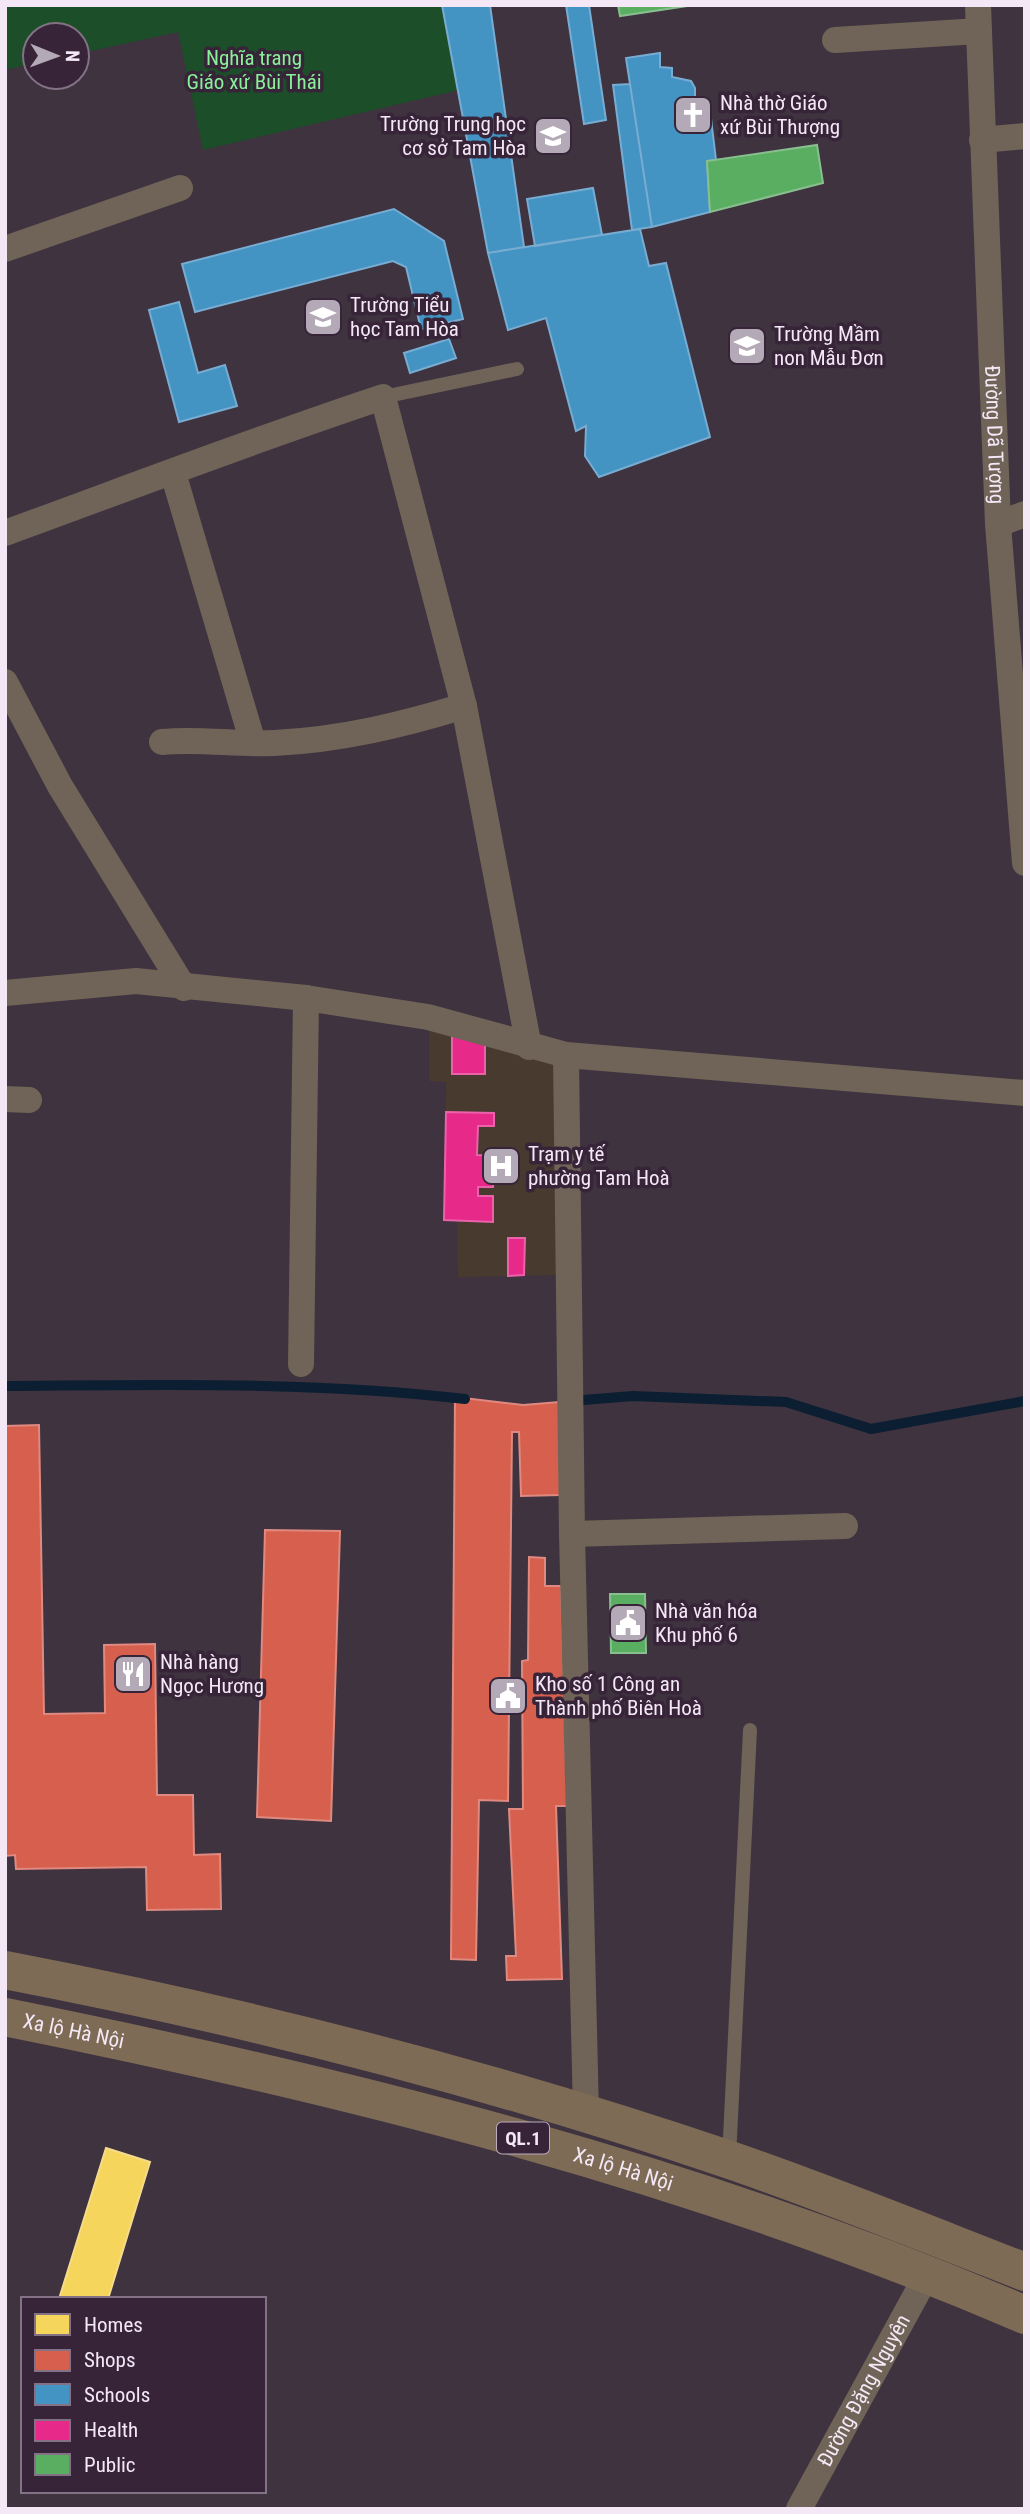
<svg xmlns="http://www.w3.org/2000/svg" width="1030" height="2514" font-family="'Roboto Condensed',sans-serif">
	<rect width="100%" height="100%" fill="#3e333f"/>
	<path fill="#483a2f" d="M429,1029L555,1064L558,1275L458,1277L457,1221L444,1220L446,1082L429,1081Z"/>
	<path fill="#1c4f29" d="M5,5H442L459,90L203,150L178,32L77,54V35H35V63L5,70Z"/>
	<path fill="#f6d55c" stroke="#f5db8a" stroke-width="2" d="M106,2148L150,2162L108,2299H59Z"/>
	<path fill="#d6604d" stroke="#df8980" stroke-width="2" d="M455,1397L523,1405L559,1402L560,1495L521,1496L519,1432H512L508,1801L479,1800L476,1960L451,1959Z
		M39,1425L44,1714L105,1713L104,1645L155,1644L157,1795H193L194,1855L220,1854L221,1909L147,1910L146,1867L16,1869L15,1855L5,1856V1426Z
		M265,1530L340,1531L331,1821L257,1817Z
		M529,1557L545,1558V1586H561L567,1806H556L562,1979L507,1980L506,1956H516L509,1809H523L522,1661L528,1660Z"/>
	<path fill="#4393c3" stroke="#78acd2" stroke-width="2" d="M442,5H490L524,247L488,253Z
		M566,5H589L606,120L584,124Z
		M660,53V67L672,68V77L691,81L695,88V101L709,102L716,160L707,161L710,212L652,227L626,58Z
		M630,84L652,227L632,230L613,85Z
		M593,188L602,235L535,246L527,199Z
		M394,209L444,241L463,319L421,329L406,267L393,261L195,312L182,264Z
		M640,229L649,266L666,263L710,437L599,477L585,456L586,426L576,431L546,318L508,330L488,253Z
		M179,302L198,373L225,365L237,406L179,422L149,310Z
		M449,339L456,358L410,373L404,353Z"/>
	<path fill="#e7298a" stroke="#eb62aa" stroke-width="2" d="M452,1034L485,1043V1074H452Z
		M446,1112L494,1113V1126H478L477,1155L493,1156V1187H478V1196H493V1222L444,1220Z
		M508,1238H525L524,1275L508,1276Z"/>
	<path fill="#5aae61" stroke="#88bf8e" stroke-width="2" d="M618,5H694L620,16Z
		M817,145L823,183L710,212L707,161Z
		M610,1594H645L646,1653H611Z"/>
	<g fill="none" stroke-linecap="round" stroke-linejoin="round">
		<path stroke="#0b1e32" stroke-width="10" d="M5,1386C158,1385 313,1381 465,1399
			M571,1401L633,1396L786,1402L871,1429L1025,1401"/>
		<path stroke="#706357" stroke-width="14" d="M383,397L517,369
			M729,2158L750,1730"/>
		<g stroke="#706357" stroke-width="26">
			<path id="s1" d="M978,5L998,524L1025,863"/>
			<path d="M835,40L979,31"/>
			<path d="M982,140L1025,136"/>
			<path d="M5,249L180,188"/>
			<path d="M173,473L253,743"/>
			<path d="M998,524L1025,514"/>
			<path d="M5,533C131,487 256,439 383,397L464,706L529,1047"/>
			<path d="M5,682L60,786L184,988"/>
			<path d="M162,742C200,738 236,745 274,743C340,740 402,725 464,706"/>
			<path d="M5,993L136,981L306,998L428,1017L566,1055L1025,1093"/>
			<path d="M566,1055L572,1534L586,2113"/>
			<path d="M5,1099L29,1100"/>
			<path d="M301,1364L306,998"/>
			<path d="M572,1534L845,1526"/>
			<path id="s2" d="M799,2509L928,2273"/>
		</g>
		<g stroke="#7e6b56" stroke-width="38">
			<path d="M5,1970C250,2017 494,2080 730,2160C829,2194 927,2234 1025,2272"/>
			<path id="s3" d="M5,2017C353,2087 698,2174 1025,2315"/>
		</g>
	</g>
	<defs>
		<symbol id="church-square" viewBox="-11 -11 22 22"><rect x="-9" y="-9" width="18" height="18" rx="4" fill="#b4a9b6" stroke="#372439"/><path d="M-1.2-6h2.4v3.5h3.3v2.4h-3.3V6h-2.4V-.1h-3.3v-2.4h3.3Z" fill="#fff"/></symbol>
		<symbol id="school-square" viewBox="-11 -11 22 22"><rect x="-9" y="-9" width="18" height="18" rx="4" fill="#b4a9b6" stroke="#372439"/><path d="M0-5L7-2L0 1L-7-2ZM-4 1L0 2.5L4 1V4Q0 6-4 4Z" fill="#fff"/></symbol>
		<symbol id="hospital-square" viewBox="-11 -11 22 22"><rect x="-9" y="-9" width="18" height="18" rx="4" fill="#b4a9b6" stroke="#372439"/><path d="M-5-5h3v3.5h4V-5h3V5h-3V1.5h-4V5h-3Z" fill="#fff"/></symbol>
		<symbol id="civic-square" viewBox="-11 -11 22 22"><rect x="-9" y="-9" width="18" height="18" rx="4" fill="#b4a9b6" stroke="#372439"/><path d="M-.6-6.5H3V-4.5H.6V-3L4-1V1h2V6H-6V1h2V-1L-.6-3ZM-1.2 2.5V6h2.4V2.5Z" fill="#fff"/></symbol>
		<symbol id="restaurant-square" viewBox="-11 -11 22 22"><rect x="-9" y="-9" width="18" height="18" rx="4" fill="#b4a9b6" stroke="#372439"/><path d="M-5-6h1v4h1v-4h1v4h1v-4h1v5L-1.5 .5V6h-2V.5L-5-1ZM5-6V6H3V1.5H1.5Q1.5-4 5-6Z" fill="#fff"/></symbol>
	</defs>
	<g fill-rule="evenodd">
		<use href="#church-square" x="671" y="93" width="44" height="44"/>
		<use href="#school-square" x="531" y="114" width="44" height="44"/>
		<use href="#school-square" x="301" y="295" width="44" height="44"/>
		<use href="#school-square" x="725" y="324" width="44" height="44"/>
		<use href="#hospital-square" x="479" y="1144" width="44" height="44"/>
		<use href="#civic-square" x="606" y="1601" width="44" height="44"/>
		<use href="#restaurant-square" x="111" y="1652" width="44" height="44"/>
		<use href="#civic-square" x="486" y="1674" width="44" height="44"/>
	</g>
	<g text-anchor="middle" stroke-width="7" stroke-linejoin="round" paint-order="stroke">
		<rect fill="#372439" stroke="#bbadbd" stroke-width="2" x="497" y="2122.5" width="52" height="31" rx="5"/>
		<g font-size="19" font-weight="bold" fill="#f4e8f6">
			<text x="523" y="2145">QL.1</text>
		</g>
		<g font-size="21" fill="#88f099" stroke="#372439">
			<text x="254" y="65">Nghĩa trang<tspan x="254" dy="24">Giáo xứ Bùi Thái</tspan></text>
		</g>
		<g font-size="21" fill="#f4e8f6" stroke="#372439" text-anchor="start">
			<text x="720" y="110">Nhà thờ Giáo<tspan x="720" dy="24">xứ Bùi Thượng</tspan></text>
			<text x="526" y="131" text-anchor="end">Trường Trung học<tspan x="526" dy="24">cơ sở Tam Hòa</tspan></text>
			<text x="350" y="312">Trường Tiểu<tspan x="350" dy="24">học Tam Hòa</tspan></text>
			<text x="774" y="341">Trường Mầm<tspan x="774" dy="24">non Mẫu Đơn</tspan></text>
			<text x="528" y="1161">Trạm y tế<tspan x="528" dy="24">phường Tam Hoà</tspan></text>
			<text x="655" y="1618">Nhà văn hóa<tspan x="655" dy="24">Khu phố 6</tspan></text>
			<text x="160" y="1669">Nhà hàng<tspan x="160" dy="24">Ngọc Hương</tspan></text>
			<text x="535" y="1691">Kho số 1 Công an<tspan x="535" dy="24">Thành phố Biên Hoà</tspan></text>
		</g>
		<g font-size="21" fill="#f4e8f6" stroke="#372439">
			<text dy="7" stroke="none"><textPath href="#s1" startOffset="430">Đường Dã Tượng</textPath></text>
			<text dy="7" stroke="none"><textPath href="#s3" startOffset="70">Xa lộ Hà Nội</textPath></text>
			<text dy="7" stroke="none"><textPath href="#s3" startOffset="637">Xa lộ Hà Nội</textPath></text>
			<text dy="7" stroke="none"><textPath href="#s2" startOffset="135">Đường Đặng Nguyên</textPath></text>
		</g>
	</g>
	<rect width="1030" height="2514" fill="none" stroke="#f4e8f6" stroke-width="14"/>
	<rect x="21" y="2297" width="245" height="196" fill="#372439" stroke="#837285" stroke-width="2"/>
	<rect x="35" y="2314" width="35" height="21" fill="#f6d55c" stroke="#837285" stroke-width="2"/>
	<text x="84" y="2332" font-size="21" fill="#f4e8f6">Homes</text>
	<rect x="35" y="2350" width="35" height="21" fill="#d6604d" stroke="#837285" stroke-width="2"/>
	<text x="84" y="2367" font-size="21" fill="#f4e8f6">Shops</text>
	<rect x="35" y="2384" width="35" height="21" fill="#4393c3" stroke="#837285" stroke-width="2"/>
	<text x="84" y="2402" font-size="21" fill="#f4e8f6">Schools</text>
	<rect x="35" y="2420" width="35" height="21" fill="#e7298a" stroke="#837285" stroke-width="2"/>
	<text x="84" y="2437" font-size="21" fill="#f4e8f6">Health</text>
	<rect x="35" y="2454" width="35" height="21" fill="#5aae61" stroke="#837285" stroke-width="2"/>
	<text x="84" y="2472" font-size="21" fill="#f4e8f6">Public</text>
	<g transform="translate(56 56) rotate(91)"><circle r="33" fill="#372439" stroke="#837285" stroke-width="2"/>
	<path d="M0-5L12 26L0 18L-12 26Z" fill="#b4a9b6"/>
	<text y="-10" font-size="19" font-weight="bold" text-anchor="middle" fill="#f4e8f6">N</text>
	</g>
</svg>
